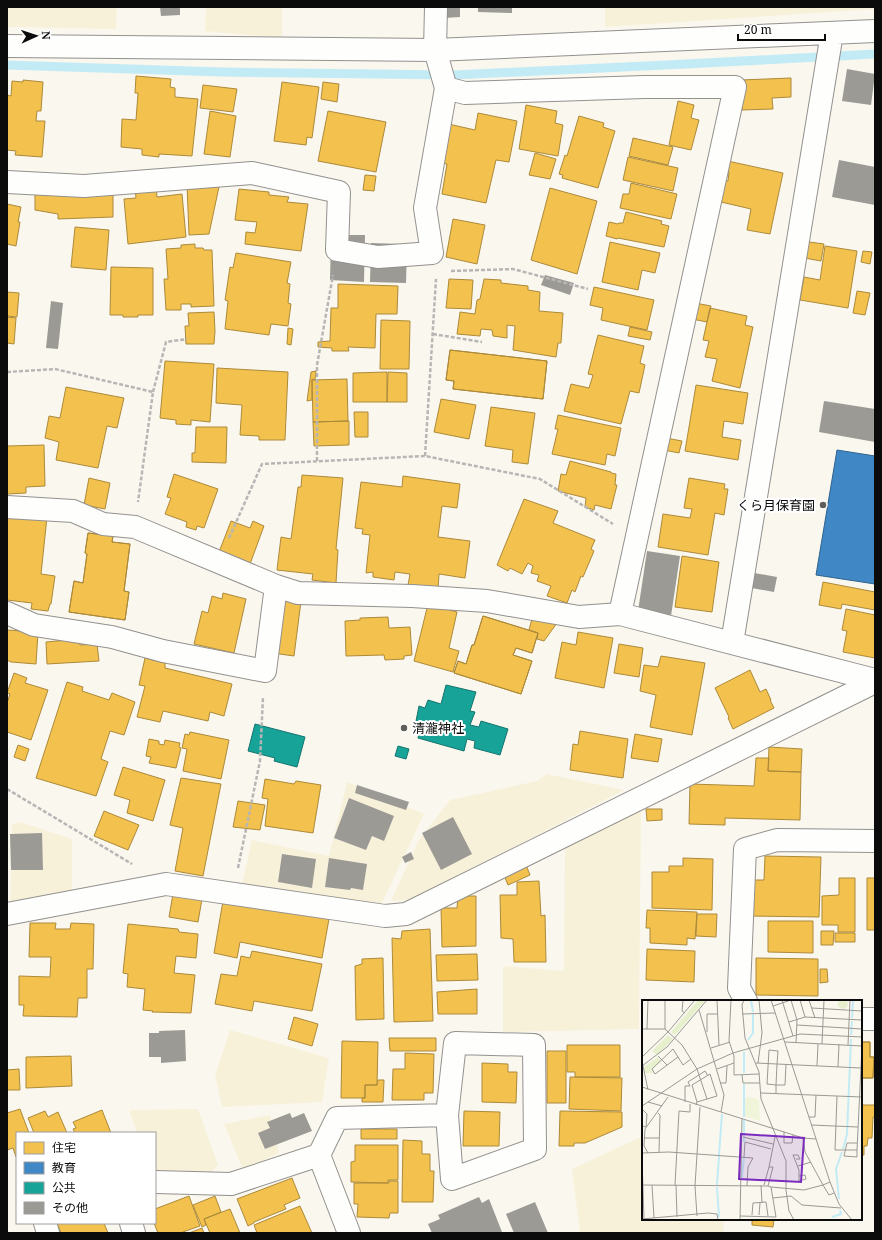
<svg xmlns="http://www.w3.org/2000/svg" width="882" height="1240" font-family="'Noto Serif','Noto Sans JP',serif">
	<rect width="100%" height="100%" fill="#faf7ef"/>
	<path fill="#f8f1da" d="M7,7H117L116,29L7,27Z
		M206,7H282V38L205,31Z
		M605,7H875V9L605,27Z
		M547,774L624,790L412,900L391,901L419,840L450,800L537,781Z
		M347,782L424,814L381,905L241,888L252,840L329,856Z
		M641,809L639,1029L503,1032V966L564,971L565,848Z
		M20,822L72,839V903L10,914L12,824Z
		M230,1030L329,1058L322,1102L222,1107L215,1075Z
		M198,1109L218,1165L208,1175L155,1174V1133H137L129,1110Z
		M270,1115L279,1153L243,1170L224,1124Z
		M643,1136V1219H724L723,1233H580L572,1169Z"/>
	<path fill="#f2c14e" stroke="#ad8a3a" d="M136,76L171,79L170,87L175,88V97L198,99L192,156L159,154V157L142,155V149L121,147L122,119L136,120L138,93H135Z
		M791,78V97L772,98L773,109L742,110L741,80Z
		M23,80L43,82L41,111H37L36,121H45L42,157L15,155L16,151L7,150V95L11,96L12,81L23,82Z
		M282,82L319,87L312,138L307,137L306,145L274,141Z
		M323,82L339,84L337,102L321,99Z
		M203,85L237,89L233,112L200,108Z
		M678,101L694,105L691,118L699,120L691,150L669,145Z
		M526,105L557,111L555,123L563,125L558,156L519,149Z
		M210,111L236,116L230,157L204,154Z
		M328,111L386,122L376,172L318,161Z
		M478,113L517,121L509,162L496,160L486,203L442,194L447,164L437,162L444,123L475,130Z
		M579,116L604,123L603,127L615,131L598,188L562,178L563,175L559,174L565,155L567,156Z
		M633,138L673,147L668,165L629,156Z
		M535,153L556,159L550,179L529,175Z
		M628,157L678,168L673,191L623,180Z
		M723,160L783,173L770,234L747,230L751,209L721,202L725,181H728L729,172L721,171Z
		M365,175L376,176L374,191L363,190Z
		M220,182L209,234L189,235L187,184Z
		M631,183L677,194L671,219L620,208L623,194H629Z
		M156,186L157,197L182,194L186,237L128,244L124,199L136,198L135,188Z
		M550,188L597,201L577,274L531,260Z
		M239,189L269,192V195L289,197L287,202L308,204L301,251L245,244L246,232L255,233L257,222L235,220Z
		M113,190V217L58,219V214L35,210V193Z
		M7,204L21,207L18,222H20L16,246L7,244Z
		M626,212L662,221L661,224L669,226L664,247L618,238L617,239L606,236L609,222L618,224L619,223H623Z
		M453,219L485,225L477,264L446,257Z
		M75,227L109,230L106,270L71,267Z
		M802,241L824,244L821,261L799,257Z
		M610,242L660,253L655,273L642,270L638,290L602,282Z
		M195,244V248H203L204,250H212L214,306L191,307V304H181V310H166L164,279H168L166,249L181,248V245Z
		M825,246L857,251L848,308L800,300L804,277L820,280Z
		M863,251L872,252L870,264L861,262Z
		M236,253L291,262L287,283L290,284L288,303L291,304L288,326L271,324L269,335L225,329L228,301L225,300L230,267L233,268Z
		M111,267L153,268V315H138V317H123V315H110Z
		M449,279L473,280L471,309L446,308Z
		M484,279L501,280V283L528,286V290L540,292L539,311L563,313L561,343H558L556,357L513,350L515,326L507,325V338L493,336L492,330L481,329L480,336L457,334L460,312L475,314L477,300L480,299Z
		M338,284L398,286L397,314H376L375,348L348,347L349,351H332V348L318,347V342L330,341L331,308H338Z
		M594,287L654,300L647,330L601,320L603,308L590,305Z
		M857,291L870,293L865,315L853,313Z
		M7,292L19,293L17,317L7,316Z
		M690,302L711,306L707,322L687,318Z
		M710,308L747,316L745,325L753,327L740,388L712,381L717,359L705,357L709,341L703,340Z
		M214,312L215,331L214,344H186L185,326H189L188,313Z
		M7,317L16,318L14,344L7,343Z
		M381,320L410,321L409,369H380Z
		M630,327L652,332L650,340L628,336Z
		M288,328L293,329L291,345L287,344Z
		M598,335L644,346L640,363L645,365L639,393L630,391L621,424L564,411L571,384L589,388L593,375L588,374Z
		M450,350L547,361L543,399L453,389L454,381L446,380Z
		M450,350L547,361L543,399L453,389L454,381L446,380Z
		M165,361L214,364L210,422L191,420V425L176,424V420L160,418Z
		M217,368L288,372L285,440H259V436L240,435L242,405L216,403Z
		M316,371L315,380L312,379V400L307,401L311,372Z
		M387,372V402H353V373Z
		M388,372L407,373V402H387Z
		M347,379L348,421L313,422L312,380Z
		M696,385L748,393L743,424L724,421L722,437L741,440L738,460L685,451Z
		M66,387L124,398L117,428L107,426L98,468L56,460L59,442L45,438L49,416L60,418Z
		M441,399L476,405L469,439L434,432Z
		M491,407L535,413L528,464L512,462L513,450L485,446Z
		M354,412H368V437H355Z
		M558,415L621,428L615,456L607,454L605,465L552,454L558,429H555Z
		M349,421V445L314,446L313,422Z
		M196,427H227L226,463L192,462V453H195Z
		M661,437L682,441L679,453L659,449Z
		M44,445L45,486L26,487V493L7,494V446Z
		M570,461L611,472V473L616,474L615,485H617L611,509L595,505L594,510L585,507L586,498L558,491L561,474L566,475Z
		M174,474L218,489L204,528L197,526L196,530L186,527L187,522L165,514L171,498L167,497Z
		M302,475L343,478L336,549L338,550L336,583L312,580L313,574L277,570L281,537L291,539L298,487H301Z
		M403,476L460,484L457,508L442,506L438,537L470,541L465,578L439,574L438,589L408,585L410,574L395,572L394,580L373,577V572L366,573L370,535L362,534L363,529L355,528L361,482L402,487Z
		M89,478L110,483L105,509L84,505Z
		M689,478L725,484L724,489H728L724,515L715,513L708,555L658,547L663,514L690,518L692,509L684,508Z
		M524,499L558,511L553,523L595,540L591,549L594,551L583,577L581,576L575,592L572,590L567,603L547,596L551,586L537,581L539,575L531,573L533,566L528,563L522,574L510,568L508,571L497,565Z
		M7,512L47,517L41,574L55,576L51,604H50L48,611L31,609L32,603L7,600Z
		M231,521L250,528L253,521L264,526L250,564L219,552Z
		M88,533L113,536L112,542L130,544L124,591L129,592L125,620L69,612L74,581L83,583L87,554L85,553Z
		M88,533L113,536L112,542L130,544L124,591L129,592L125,620L69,612L74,581L83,583L87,554L85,553Z
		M682,556L719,562L712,612L675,607Z
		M823,582L875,592V610L842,604L841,609L819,605Z
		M223,593L246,599L234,653L194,644L202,611L208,613L212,596L222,599Z
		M278,598L301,601L294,656L258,651Z
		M428,604L457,612L449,648L459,651L453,672L414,661Z
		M846,609L875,615V658L843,652L847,631L842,630Z
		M533,615L557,623L544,641L537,639L538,633L529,630Z
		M483,616L538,633L532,653L516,648L513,655L532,661L521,694L454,673L458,661L466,664L472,645H474Z
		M483,616L538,633L532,653L516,648L513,655L532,661L521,694L454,673L458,661L466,664L472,645H474Z
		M388,617L389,628L410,627L412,655L404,656V659L385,660L384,655L346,656L345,621L360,620V618Z
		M7,630L38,632L36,664L11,662L7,660Z
		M578,632L613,638L604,688L555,678L562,642L576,645Z
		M79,639L80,645L97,644L99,661L47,664L46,642Z
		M619,644L643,648L639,677L614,673Z
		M661,656L705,663L692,735L650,727L656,695L640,691L644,665L658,667Z
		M145,658L165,663V668L232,684L224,716L210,712L208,721L163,711L160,722L137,717L145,686L139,685Z
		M750,670L760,692L766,689L771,700H770L774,708L733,729L728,718L729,717L715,688Z
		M14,673L27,678L25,683L48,690L31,740L7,732V703L10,694L7,693Z
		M67,682L83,687L82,691L109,700L112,693L135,702L124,735L110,731L101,759L108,762L96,796L36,778Z
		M580,731L628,739L623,778L570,770L573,744L578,745Z
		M190,732L229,740L221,779L183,771L187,749L182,748L185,734L189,735Z
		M635,734L662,739L658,762L631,758Z
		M149,739L159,741V744L164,745L165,740L180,743L179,747L181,748L176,768L149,763L151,757L146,756Z
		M18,745L29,749L25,761L14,757Z
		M769,747L802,749L801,772L768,771Z
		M756,758H769L768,771L801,772L800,820L725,818V825L689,824L690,784L754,786Z
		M123,767L165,780L153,821L127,813L130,800L114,795Z
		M181,778L221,784L203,876L175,871L183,828L170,825Z
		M265,779L294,784L296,781L321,785L313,833L265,826L268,799L262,798Z
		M238,801L265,805L260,830L233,827Z
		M646,809H662V820L647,821Z
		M104,811L139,825L128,850L94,836Z
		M765,856L821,857L819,917L749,916L750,880H764Z
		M683,858L713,859L712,910L652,908V872H669V866H683Z
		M526,865L530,875L508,885L504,875Z
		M839,878H855V932H838V925H822V896L839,895Z
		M867,878H875V930H867Z
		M539,881L541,916L545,915L546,962H514L513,939L501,938L500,895H517V882Z
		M173,894L202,899L198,922L169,917Z
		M458,896H476V946L442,947L441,908H457Z
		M223,901L329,919L322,958L240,942L237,958L214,953Z
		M647,910L697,912L695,939L687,938V945L650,943V928H646Z
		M697,914H717L716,937L696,936Z
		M768,921H813V953L768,952Z
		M30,923H56L55,929H70L71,923L94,924L93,969H87V998H78L77,1017L23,1016L24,1005H19V976L50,977L51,957H29Z
		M128,924L178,929L179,932L198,934L196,958L176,956L174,973L195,975L191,1013L152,1012L153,1011L143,1010L145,989L127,987L128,974L123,973Z
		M430,929L433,1021L394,1022L392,938L401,939L402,931Z
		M821,931H834L833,945H821Z
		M835,933H855V942H835Z
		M647,949L695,951L694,982L646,980Z
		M252,951L322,964L312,1011L254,1001L252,1011L215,1004L221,974L237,976L241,956L250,958Z
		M477,954L478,980L437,981L436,955Z
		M383,958L384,1019L356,1020L355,966L362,964V959Z
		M756,958L818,959V996L756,995Z
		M820,969H827L828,982L820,983Z
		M477,989V1014H438L437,992Z
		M294,1017L318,1024L312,1046L288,1039Z
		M389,1038H436V1051H390Z
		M342,1041L378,1042L377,1085H365V1098H341Z
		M861,1042H870V1057H874L873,1078H861Z
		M861,1042H870V1057H874L873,1078H861Z
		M567,1045H620V1077H575V1072H567Z
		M547,1051H566V1103H547Z
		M405,1053L434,1054L433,1093H424V1100H392L393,1069H405Z
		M71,1056L72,1086L26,1088V1057Z
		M482,1063L508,1064V1072H517L516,1103L482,1102Z
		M19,1069L20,1090H7V1070Z
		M570,1077L622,1078L621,1111L569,1109Z
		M378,1080H384L383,1102H362V1098H365V1085H377Z
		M863,1105H875V1117H873L872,1138H868L867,1146H864V1155H861V1106Z
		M20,1109L29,1133H17V1157H16L13,1148L7,1150V1113Z
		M102,1110L111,1133H75L73,1129L76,1128L73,1122Z
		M45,1111L48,1117L58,1112L67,1133H34L28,1118Z
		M464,1111L500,1112L499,1146H463Z
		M560,1111L622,1112V1127L585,1143H574V1146H559Z
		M361,1129H397V1139H361Z
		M403,1140L422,1141V1154H430V1171H434L433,1202H402Z
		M355,1145H398V1180H388V1183L351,1182V1162L355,1161Z
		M292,1178L300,1198L284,1205L286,1209L254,1222V1223L248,1226L237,1199Z
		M389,1181H398V1213H390L389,1218L357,1217L358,1204H354V1183H389Z
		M189,1196L200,1226L180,1233H158L154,1223H155V1209Z
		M215,1196L221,1212L204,1219L206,1225L202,1227L193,1205Z
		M300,1206L312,1233H257L254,1225Z
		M230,1209L240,1233H210L204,1219Z
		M752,1219H790H774L773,1227L752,1225Z
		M57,1223H104L108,1233H61Z
		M202,1228L204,1233H189Z"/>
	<path fill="#3f88c5" stroke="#2f628d" d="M837,450L875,456V584L816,575Z"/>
	<path fill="#17a398" stroke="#13756e" d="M446,685L476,692L470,711L475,712L470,725L479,727L481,721L508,729L500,755L474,748L475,741L467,739L464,751L418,738L419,733L414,731L419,706L425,708L428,700L441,704Z
		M255,724L305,737L297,767L274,761L275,758L248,751Z
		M398,746L409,749L406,759L395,756Z"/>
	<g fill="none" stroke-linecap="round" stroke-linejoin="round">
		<path stroke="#c3ebf5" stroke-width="9" d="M7,65L222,72L454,75L686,64L875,54"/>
	</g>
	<path fill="#9c9a95" d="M160,7H180V15L161,16Z
		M444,7H460V17L444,18Z
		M478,7H512V13L478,12Z
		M847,69L875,74L871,105L842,101Z
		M839,160L875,167V205L832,197Z
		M347,235H365L364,282L330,280L331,240Z
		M371,243L401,244V248H407L406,283L370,282Z
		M545,275L574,283L570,295L541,285Z
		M51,301L63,303L58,349L46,348Z
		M824,401L875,409V442L819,432Z
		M647,551L680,556L671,616L638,611Z
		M749,572L777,577L774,592L746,587Z
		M357,785L409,802L406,810L355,793Z
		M349,798L394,816L384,841L372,836L366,850L334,838Z
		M453,817L472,854L441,870L422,833Z
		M42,833L43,870H11L10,834Z
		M411,852L414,859L405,863L402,857Z
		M282,854L316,859L312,888L278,882Z
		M329,858L367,864L363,890L351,888L350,890L325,887Z
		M185,1030L186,1061L161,1063V1057H149V1033H159V1031Z
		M290,1113L292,1118L304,1113L312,1131L265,1149L258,1133L270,1128L267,1122Z
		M479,1197L482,1203L489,1199L502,1232L499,1233H432L428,1224L440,1219L438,1215Z
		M535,1202L548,1233H514L506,1214Z"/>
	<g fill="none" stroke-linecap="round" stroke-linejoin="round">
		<defs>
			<path id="street" d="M7,46L435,50L875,31
				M446,88L465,93L644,87H735L620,614
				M7,182L84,186L252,173L339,192L337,250L378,257L432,253L425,208L446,88L435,50L436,7
				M7,507L73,511L103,524L135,527L276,586
				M7,613L34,625L112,637L163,651L265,671L276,586L298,593L412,596L487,601L579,617L620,614L875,680
				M732,643L832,33
				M7,914L166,884L385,916L406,914L875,682
				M746,1001L739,988L745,849L777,840L875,841
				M861,1019H875
				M319,1155L349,1233
				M155,1182L231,1184L319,1155L337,1118L447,1115L455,1043L534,1045L535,1149L452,1179L447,1115
				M45,1223L48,1233
				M131,1223L134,1233"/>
		</defs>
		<use href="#street" stroke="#93918e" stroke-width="24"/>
		<path stroke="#b7b6b5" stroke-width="2.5" stroke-dasharray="4 2" stroke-linecap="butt" d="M451,271L513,269L588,289
			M433,334L482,342
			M7,372L55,369L153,392L138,502
			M153,392L166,342L187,339
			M425,456L436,279
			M317,461V365L333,275
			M229,538L262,464L425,456L540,479L613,524
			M7,789L132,864
			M238,868L260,761L263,697"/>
		<use href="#street" stroke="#fefefd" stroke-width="22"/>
	</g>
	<g fill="#5f5e5b" stroke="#fff" stroke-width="1.5">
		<circle cx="823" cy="505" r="4"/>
		<circle cx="404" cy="728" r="4"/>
	</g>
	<g text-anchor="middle" stroke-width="4" stroke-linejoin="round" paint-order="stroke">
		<g font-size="13" fill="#0b0b0b" stroke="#fff" text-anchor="end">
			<text x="815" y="510">くら月保育園</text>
			<text x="412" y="733" text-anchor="start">清瀧神社</text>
		</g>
	</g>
	<g transform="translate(642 1000)">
		<rect width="220" height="220" fill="#faf7ef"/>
		<path d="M196 4a5 5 0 1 1 10 0a5 5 0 1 1-10 0ZM56,0H64L33,35L29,32ZM26,35L31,39L15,55L10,51ZM16,57L19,61L9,69L12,73H3L2,67Z" fill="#e7f0cd"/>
		<path d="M105,97L114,98L117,101L118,121L102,116V101Z" fill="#f0f4d8"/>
		<path fill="none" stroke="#c3ebf5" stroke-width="2" d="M109,0L111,12M210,18L211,0M209,35L210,21M106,40L111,33V14M102,73V52M102,84V117M102,142V120M201,149L205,134L209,39M77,155L80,114M100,178L102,157M75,185L77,156M75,187L77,217M197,199L194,169L200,152M190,217L199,214L198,210"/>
		<path fill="none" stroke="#9a9994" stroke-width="1" d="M23,0V29L40,45L55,69L65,99M41,0L40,11L43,13M75,0L77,45M89,0L87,41L92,56V75L117,74M102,0L100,5L103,38L117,72L119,99L144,161V190L147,211L152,220M129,0L188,182L197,204L210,220M140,0L151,36M149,0L155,20L154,43M158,0L163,17M167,0L173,18M131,6L149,0M170,8L220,11M57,10L82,95L79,112M100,14L133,13M147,22L163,17L220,20M155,25L220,29M0,29H23M5,29L6,0M65,32V14H75M143,42L220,46M180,44L182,0M206,45L208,0M69,48L88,42M16,56L25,65M0,57L26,32L53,0M36,57L13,74L10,69L31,49L41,65L49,59M0,61L6,90M114,63L219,68M116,63L120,33L117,0M0,66L25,47L65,0M175,66L176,44M196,67L197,44M75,69L92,63M100,75L101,83H118M78,83H84L85,66M48,86L46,82L63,71L66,76M0,87L161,138L174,139M119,93L220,97M134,94V85L135,64L136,51L127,50L125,84L134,85H143L144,64M195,96L193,150H215L220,46M6,102L20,106M43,102V86H48M54,105L55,102L75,96L68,74L50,85L55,102M0,106L55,69L91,53L158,34L220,37M0,109L5,114L4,127L0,126M16,113L18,115L17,152M167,117H173L174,95M169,125L216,127M142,132V143H150L151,135M101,137L131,144M2,138H17M161,138L163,152L181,185L188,182M215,150V157L202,156L205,143H215M0,153L27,152L111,158L106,167L105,186M6,153L2,146L3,129L26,97M102,157L103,142L129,149M0,158L2,219M154,159H158L156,155H151L157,170V181L164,179L163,175L157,176M156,166L169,162M1,185L126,186M10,185L12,218M33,185L37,111L48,112V104M34,185L35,217M119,185L120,203M122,185L127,167M129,187L162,190L181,185L187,195L192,193M131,198L149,196L160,205L199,208M110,215L111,203L124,202L126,216M117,215L118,203M55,216L53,186L58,107M98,216L134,217L129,187L126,186L131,167H127L133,137M0,219L66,213L75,214L76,220M98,220L100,118"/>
		<path fill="#7b2cbf" fill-opacity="0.15" stroke="#7b2cbf" stroke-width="2" d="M99,134L162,138L159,182L97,179Z"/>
		<rect width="220" height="220" fill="none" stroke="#0b0b0b" stroke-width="2"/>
	</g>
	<rect width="882" height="1240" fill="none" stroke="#0b0b0b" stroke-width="16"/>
	<rect x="16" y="1132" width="140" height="92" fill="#ffffff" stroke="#9d9d9d"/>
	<rect x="24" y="1142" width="20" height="12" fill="#f2c14e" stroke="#9d9d9d"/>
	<text x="52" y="1152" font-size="12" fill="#0b0b0b">住宅</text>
	<rect x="24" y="1162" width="20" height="12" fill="#3f88c5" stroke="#9d9d9d"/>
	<text x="52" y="1172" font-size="12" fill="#0b0b0b">教育</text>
	<rect x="24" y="1182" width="20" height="12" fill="#17a398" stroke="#9d9d9d"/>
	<text x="52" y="1192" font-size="12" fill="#0b0b0b">公共</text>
	<rect x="24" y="1202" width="20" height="12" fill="#9c9a95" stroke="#9d9d9d"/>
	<text x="52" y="1212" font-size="12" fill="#0b0b0b">その他</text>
	<g transform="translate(36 36) rotate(87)" stroke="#ffffff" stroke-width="3" paint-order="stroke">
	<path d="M0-3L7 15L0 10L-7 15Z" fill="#0b0b0b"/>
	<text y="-6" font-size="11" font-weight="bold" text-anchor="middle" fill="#0b0b0b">N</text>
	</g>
	<path d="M738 34v6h87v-6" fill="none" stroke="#0b0b0b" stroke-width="2"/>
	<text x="744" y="34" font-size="12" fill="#0b0b0b" stroke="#ffffff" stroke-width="3" paint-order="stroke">20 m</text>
</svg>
